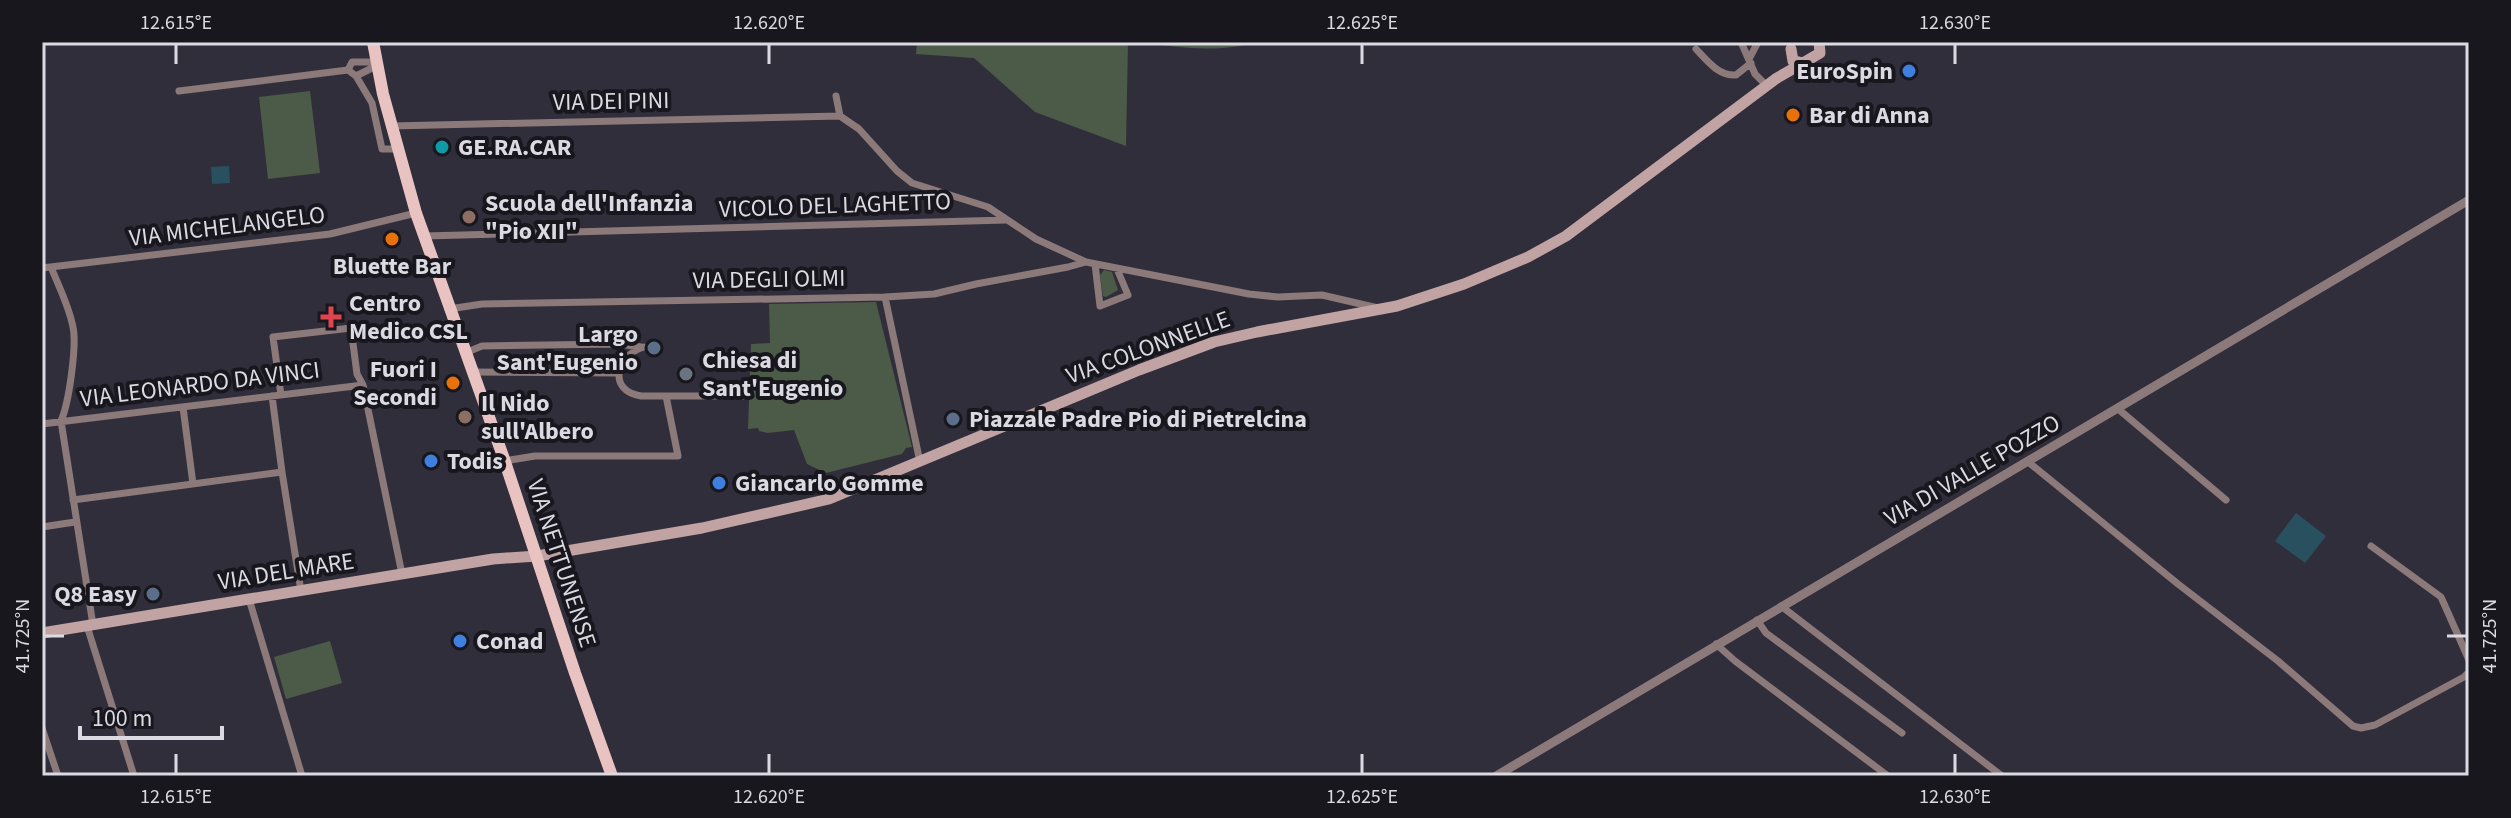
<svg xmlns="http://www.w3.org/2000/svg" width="2511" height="818" font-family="'Source Sans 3',sans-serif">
	<rect width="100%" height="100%" fill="#312e3b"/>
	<path fill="#4c5a48" d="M917,42H1128L1126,146L1035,112L974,58L916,54Z
		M1140,42H1258C1218,53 1180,48 1140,42Z
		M310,91L320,173L268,179L259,97Z
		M1104,270L1112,272L1118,290L1106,297L1103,296L1100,275Z
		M876,302L912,447L906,448L902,454L826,473L807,464L794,430L768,433L759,431L758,428L748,429L751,344L770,343L769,304Z
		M330,641L342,683L286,699L274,657Z"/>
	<path fill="#28505e" d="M229,166L230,183L212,184L211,167Z
		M2296,513L2326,536L2305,563L2275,541Z"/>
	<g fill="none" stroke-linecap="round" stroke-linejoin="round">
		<path stroke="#8c7979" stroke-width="7" d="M1741,42L1755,74L1767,86
			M1696,49C1708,62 1719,76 1736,75L1751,63
			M1749,59L1758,42
			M377,62H352L348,70L356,76L378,65
			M356,76L372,103L382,149H397
			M179,91L348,70
			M836,96L840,116
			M391,126L840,116L859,129L897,171L912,183L988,207L1036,239L1086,262L1249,294L1278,297L1322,295L1378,308
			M424,236L1006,220
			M1095,264L1100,306L1128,295L1117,269
			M51,267C59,287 69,306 73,327C77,345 69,403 61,421L93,625
			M42,268L330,234L416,213
			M885,297L920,462
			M449,309L482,304L885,297L934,294L976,284L1068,267L1086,262
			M644,347C616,355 607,391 641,396H747
			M465,353L482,346L618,344L641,347
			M472,372L619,373
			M281,395L273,337L351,328L357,374L363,385L402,574
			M272,396L282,472L301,591
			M183,407L193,484
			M2117,408L2226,500
			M42,424L363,385
			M504,461L535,456H678L666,396
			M2027,461L2178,584L2278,661L2353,726L2361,728L2375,725L2464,677L2469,672
			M73,500L282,472
			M42,527L75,522
			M2371,546L2441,597L2469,660
			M249,599L302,776
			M1781,606L2002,776
			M1757,620L1766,633L1902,733
			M87,626L134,776
			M1716,644L1735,661L1888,776
			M42,728L58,776"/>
		<path stroke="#8c7979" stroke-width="9" d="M1496,776L2469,200"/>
		<path stroke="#c0a3a2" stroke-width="11" d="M1791,49L1793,61L1803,63L1820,53L1819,42
			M42,633L493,559L537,556L702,528L829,499L1139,370L1214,342L1257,332L1397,306L1464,284L1528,257L1566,236L1777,78L1803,63"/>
		<path stroke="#e8c3c1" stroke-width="12" d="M373,42L383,94L416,213L504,459L575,673L612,776"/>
	</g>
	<path fill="none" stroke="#dbd9e1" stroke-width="3" d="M176,44V64M769,44V64M1362,44V64M1955,44V64M44,636H64M2447,636H2467M176,754V774M769,754V774M1362,754V774M1955,754V774"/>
	<g fill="#3f7fe0" stroke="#18171d" stroke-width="3">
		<circle cx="1909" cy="71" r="8"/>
		<circle cx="431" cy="461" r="8"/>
		<circle cx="719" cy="483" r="8"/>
		<circle cx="460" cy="641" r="8"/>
	</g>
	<g fill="#e8710a" stroke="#18171d" stroke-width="3">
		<circle cx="1793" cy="115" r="8"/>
		<circle cx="392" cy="239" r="8"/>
		<circle cx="453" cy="383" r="8"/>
	</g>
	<circle fill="#0f9aa8" stroke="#18171d" stroke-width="3" cx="442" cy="147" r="8"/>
	<g fill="#8d6e63" stroke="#18171d" stroke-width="3">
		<circle cx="469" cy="217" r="8"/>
		<circle cx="465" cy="417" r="8"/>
	</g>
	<path fill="#e0444e" stroke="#18171d" stroke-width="3" d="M327 305h8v8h8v8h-8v8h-8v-8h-8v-8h8z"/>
	<g fill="#5c6f8a" stroke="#18171d" stroke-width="3">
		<circle cx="654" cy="348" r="8"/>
		<circle cx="953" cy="419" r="8"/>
		<circle cx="153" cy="594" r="8"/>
	</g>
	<circle fill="#6b7280" stroke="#18171d" stroke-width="3" cx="686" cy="374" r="8"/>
	<g text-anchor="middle" stroke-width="8" stroke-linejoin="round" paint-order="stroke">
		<g font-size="24" font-weight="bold" fill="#dbd9e1" stroke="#18171d" text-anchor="start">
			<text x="1893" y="79" text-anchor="end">EuroSpin</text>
			<text x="1809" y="123">Bar di Anna</text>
			<text x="458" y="155">GE.RA.CAR</text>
			<text x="485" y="211">Scuola dell'Infanzia<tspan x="485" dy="28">"Pio XII"</tspan></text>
			<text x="392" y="274" text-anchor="middle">Bluette Bar</text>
			<text x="349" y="311">Centro<tspan x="349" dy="28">Medico CSL</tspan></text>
			<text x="638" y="342" text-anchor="end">Largo<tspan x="638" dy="28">Sant'Eugenio</tspan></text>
			<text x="702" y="368">Chiesa di<tspan x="702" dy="28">Sant'Eugenio</tspan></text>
			<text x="437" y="377" text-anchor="end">Fuori I<tspan x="437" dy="28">Secondi</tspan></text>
			<text x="481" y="411">Il Nido<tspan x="481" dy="28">sull'Albero</tspan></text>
			<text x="969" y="427">Piazzale Padre Pio di Pietrelcina</text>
			<text x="447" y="469">Todis</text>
			<text x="735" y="491">Giancarlo Gomme</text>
			<text x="137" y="602" text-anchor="end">Q8 Easy</text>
			<text x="476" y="649">Conad</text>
		</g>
		<g font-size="24" fill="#dbd9e1" stroke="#18171d">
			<text transform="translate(611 101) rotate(-1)" y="8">VIA DEI PINI</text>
			<text transform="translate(835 205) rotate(-2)" y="8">VICOLO DEL LAGHETTO</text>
			<text transform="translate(227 226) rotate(-7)" y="8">VIA MICHELANGELO</text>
			<text transform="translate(769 279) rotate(-1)" y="8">VIA DEGLI OLMI</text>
			<text transform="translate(1148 347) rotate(-20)" y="8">VIA COLONNELLE</text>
			<text transform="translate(200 384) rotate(-7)" y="8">VIA LEONARDO DA VINCI</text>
			<text transform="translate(1972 470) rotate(-30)" y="8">VIA DI VALLE POZZO</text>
			<text transform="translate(562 563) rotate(72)" y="8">VIA NETTUNENSE</text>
			<text transform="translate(286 571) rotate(-9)" y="8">VIA DEL MARE</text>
		</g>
	</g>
	<rect width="2511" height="818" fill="none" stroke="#18171d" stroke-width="88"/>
	<path d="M80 726v12h142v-12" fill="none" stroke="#dbd9e1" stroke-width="4"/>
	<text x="92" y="726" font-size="24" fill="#dbd9e1" stroke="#18171d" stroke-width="6" paint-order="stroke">100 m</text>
	<rect x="44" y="44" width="2423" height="730" fill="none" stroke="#dbd9e1" stroke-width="3"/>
	<g font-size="20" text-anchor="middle" fill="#dbd9e1">
		<text x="176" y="29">12.615°E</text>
		<text x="769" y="29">12.620°E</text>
		<text x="1362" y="29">12.625°E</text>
		<text x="1955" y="29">12.630°E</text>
		<text transform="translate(22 636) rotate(-90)" y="7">41.725°N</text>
		<text transform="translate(2489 636) rotate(-90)" y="7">41.725°N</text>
		<text x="176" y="803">12.615°E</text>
		<text x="769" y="803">12.620°E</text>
		<text x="1362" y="803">12.625°E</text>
		<text x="1955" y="803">12.630°E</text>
	</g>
</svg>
